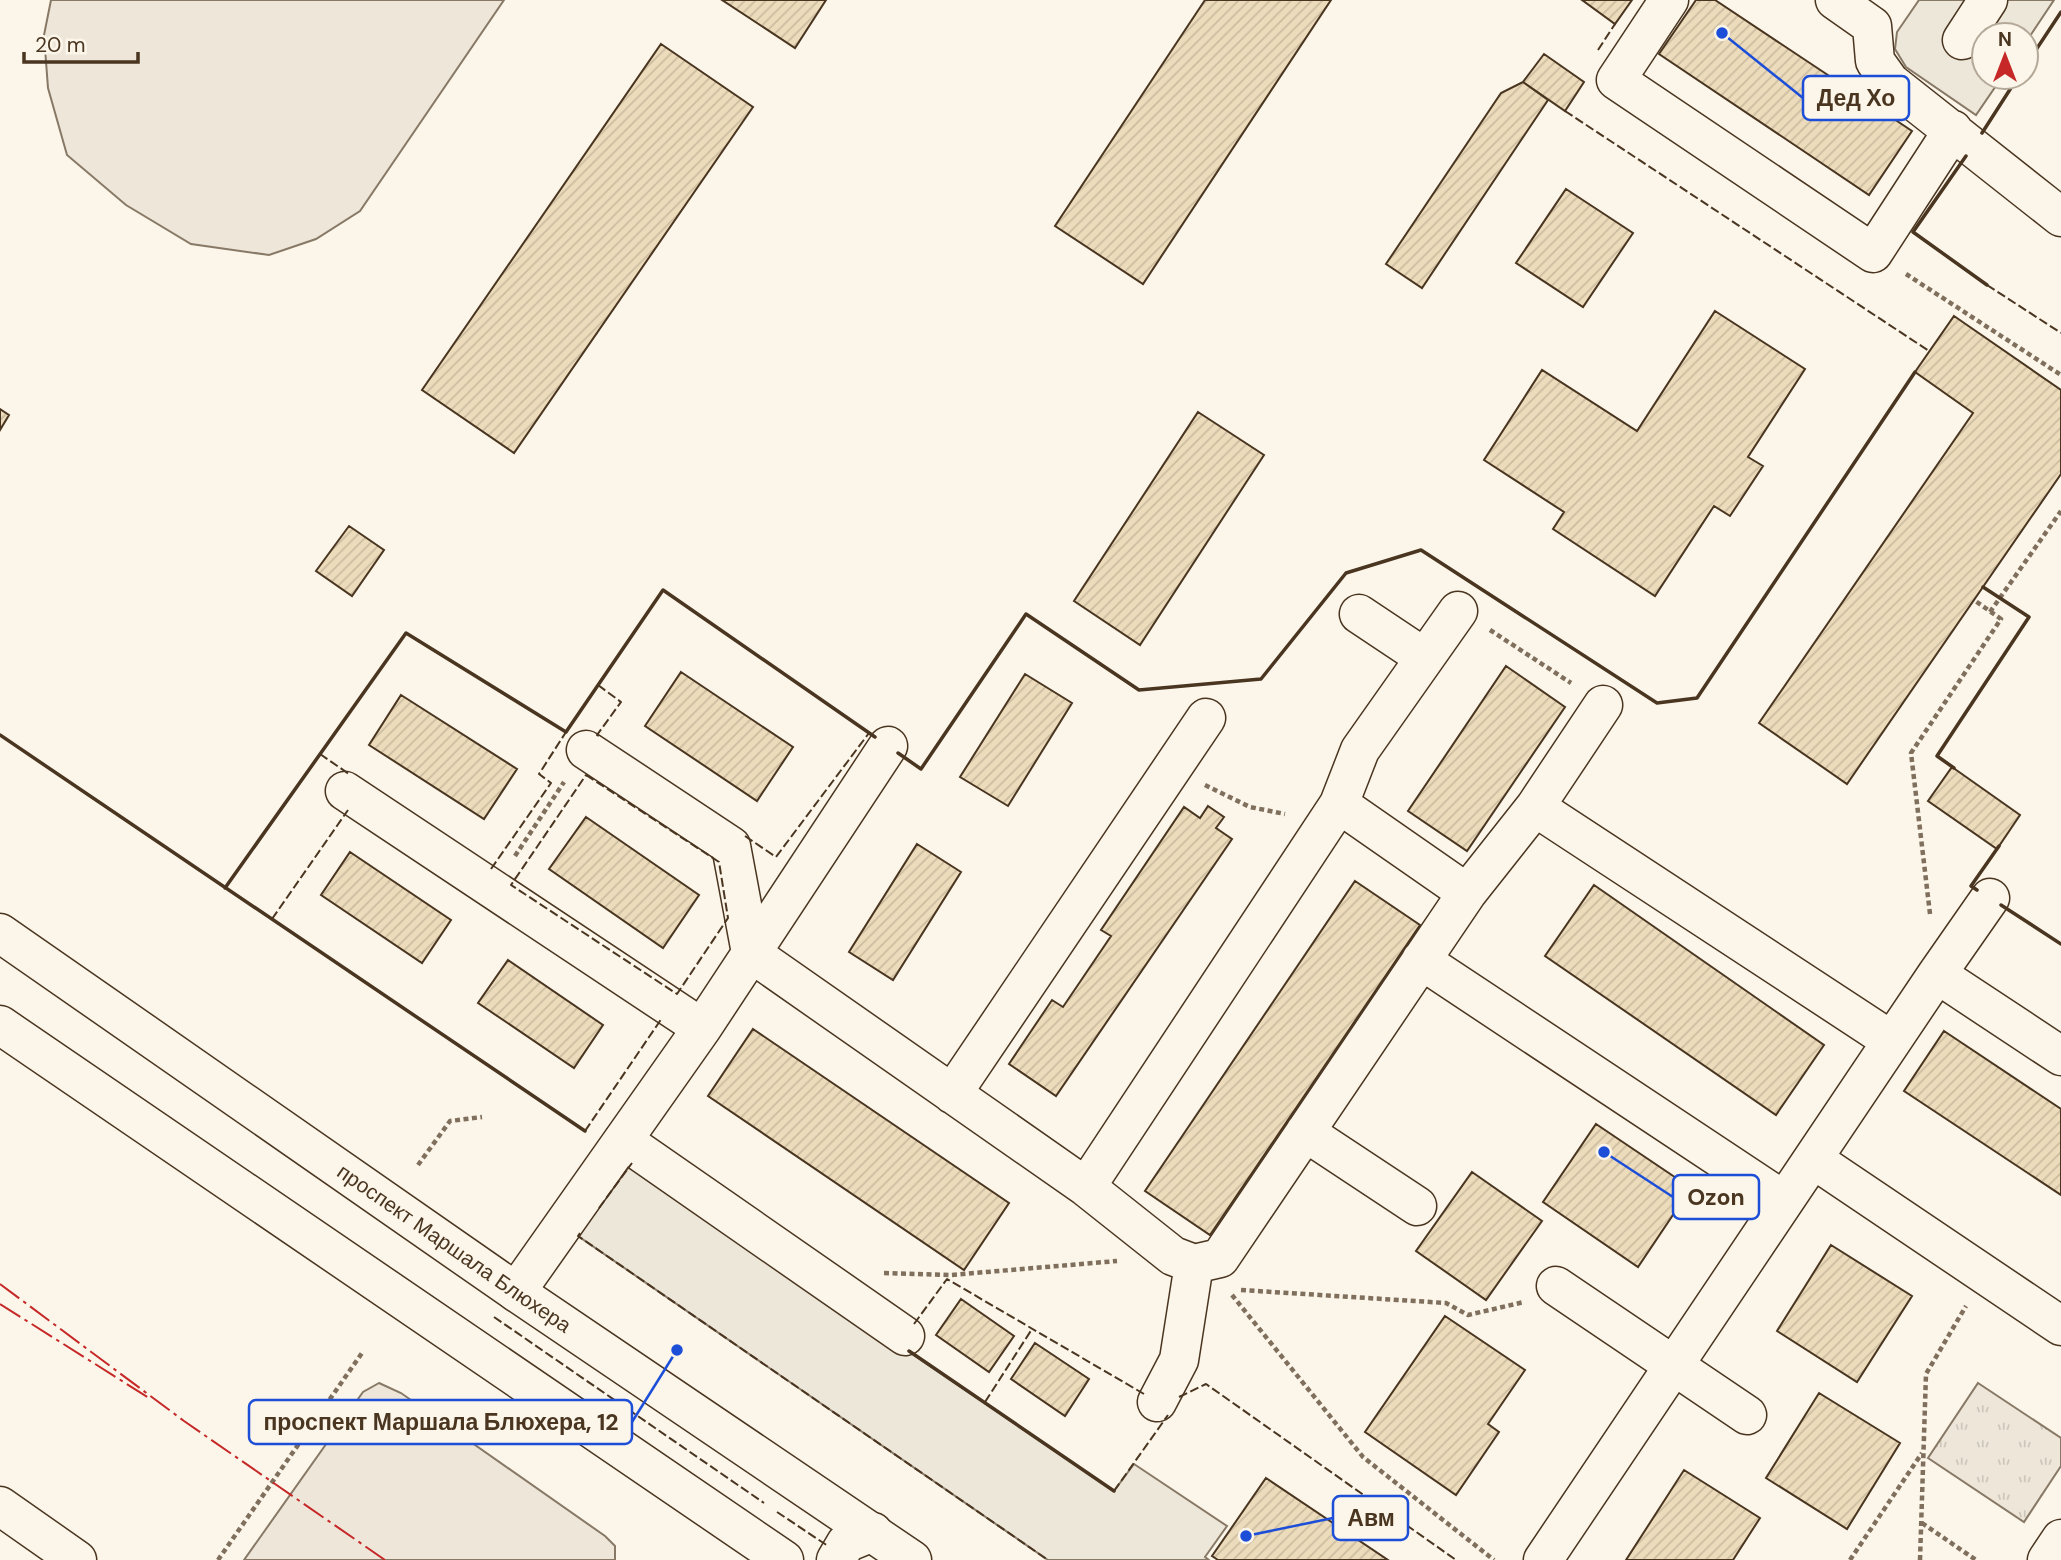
<svg xmlns="http://www.w3.org/2000/svg" width="2061" height="1560" font-family="'DM Sans',sans-serif">
	<defs>
		<pattern id="park-tufts" width="24" height="20" patternUnits="userSpaceOnUse" patternTransform="scale(1.75)"><rect width="24" height="20" fill="#ede6d9"/><path d="M3 7l-1-3M5 7V3M7 7l1-3M15 17l-1-3M17 17v-4M19 17l1-3" fill="none" stroke="#cdc6ba"/></pattern>
		<pattern id="building-hatch" width="6" height="6" patternUnits="userSpaceOnUse" patternTransform="scale(1.75)"><rect width="6" height="6" fill="#ecdcbc"/><path d="M-1 1l2-2M0 6l6-6M5 7l2-2" fill="none" stroke="#ccbda1"/></pattern>
	</defs>
	<rect width="100%" height="100%" fill="#fbf6e9"/>
	<path fill="#ede6d9" stroke="#887966" stroke-width="2" d="M51,0H504L360,211L316,239L269,255L191,244L126,205L67,155L48,88L44,35Z
		M379,1383L401,1393L605,1536L615,1546V1560H244L363,1392Z"/>
	<path fill="url(#park-tufts)" stroke="#887966" stroke-width="2" d="M1978,1383L2061,1438V1466L2024,1522L1928,1458Z"/>
	<path fill="#ede7d9" stroke="#887966" stroke-width="2" d="M1919,0H2054L2026,42V35H1984V77H2002L1976,115L1906,67L1895,49L1897,32Z
		M632,1163L1114,1491L1134,1464L1227,1526L1205,1557L1209,1560H1048L578,1236Z"/>
	<path fill="url(#building-hatch)" stroke="#4a3520" stroke-width="2" d="M722,0H826L795,48Z
		M1205,0H1331L1143,284L1055,226Z
		M1582,0H1632L1615,24Z
		M1696,0H1715L1912,131L1869,195L1659,54Z
		M661,44L753,107L514,453L422,390Z
		M1544,54L1584,82L1565,111L1523,82Z
		M1523,82L1548,100L1422,288L1386,264L1501,93Z
		M1566,189L1633,233L1583,307L1516,263Z
		M1715,311L1805,369L1748,457L1763,466L1730,516L1714,506L1655,596L1553,529L1564,512L1484,460L1542,370L1637,431Z
		M1954,316L2061,390V474L1847,784L1759,723L1973,413L1915,372Z
		M0,409L9,415L0,430Z
		M1198,412L1264,455L1140,645L1074,601Z
		M349,526L384,550L352,596L316,571Z
		M1506,666L1565,707L1467,851L1408,811Z
		M681,672L793,747L757,801L645,726Z
		M1025,674L1072,703L1008,806L960,777Z
		M401,695L517,769L484,819L369,745Z
		M1952,767L2020,815L1997,849L1928,801Z
		M1208,806L1224,817L1216,828L1232,839L1056,1096L1009,1064L1052,1000L1063,1007L1111,936L1101,930L1184,807L1200,818Z
		M586,817L699,895L663,948L549,869Z
		M917,844L961,872L893,980L849,952Z
		M350,852L451,920L422,963L321,895Z
		M1355,881L1420,925L1210,1235L1145,1191Z
		M1594,885L1824,1045L1776,1115L1545,956Z
		M508,960L603,1025L574,1068L478,1003Z
		M753,1029L1009,1203L964,1270L708,1096Z
		M1944,1031L2061,1109V1195L1904,1091Z
		M1596,1124L1691,1188L1638,1267L1543,1202Z
		M1472,1172L1542,1221L1486,1300L1416,1251Z
		M1831,1245L1912,1296L1857,1382L1777,1331Z
		M961,1299L1014,1336L989,1372L936,1335Z
		M1445,1316L1525,1370L1488,1424L1499,1432L1456,1495L1365,1432Z
		M1035,1343L1089,1379L1065,1416L1011,1379Z
		M1819,1393L1900,1443L1847,1529L1766,1478Z
		M1684,1470L1760,1518L1733,1560H1626Z
		M1266,1478L1388,1560H1218L1212,1556Z"/>
	<g fill="none" stroke-linecap="round" stroke-linejoin="round">
		<defs>
			<path id="minor" d="M1669,0L1616,80L1873,253L1953,130
				M1835,0L1872,26
				M1872,26L1875,61L1890,82L2061,217
				M1962,40L1988,0
				M1359,614L1425,658
				M586,750L731,846L751,953L1086,1187L1173,1256L1194,1264L1220,1258L1467,893L1535,807L1603,705
				M345,791L702,1028
				M1339,804L1467,893
				M1535,807L1892,1041
				M1421,960L1783,1200
				M1937,974L1990,898
				M952,1094L1206,718
				M1305,1132L1417,1206
				M623,1140L905,1336
				M1813,1159L2061,1326
				M1086,1187L1339,804L1360,750L1458,611
				M1556,1286L1747,1415
				M516,1292L702,1028L888,746
				M1157,1402L1179,1360L1194,1264
				M0,1506L77,1560
				M1543,1560L1937,974L2061,1056
				M2047,1560L2061,1539"/>
			<g id="major">
				<path id="s1" d="M0,933L516,1292L912,1560"/>
				<path d="M0,1025L784,1560"/>
				<path d="M836,1560L846,1543L873,1532"/>
			</g>
		</defs>
		<use href="#minor" stroke="#4a3520" stroke-width="41"/>
		<use href="#major" stroke="#4a3520" stroke-width="41"/>
		<path stroke="#7f6f5c" stroke-width="4.5" stroke-dasharray="5 3.5" stroke-linecap="butt" d="M1906,274L2061,375
			M1990,612L2061,511
			M1490,630L1571,683
			M1205,785L1250,807L1285,814
			M515,856L564,782
			M1930,914L1911,753L2001,619L1974,600
			M418,1165L450,1121L482,1117
			M884,1273L951,1275L1117,1261
			M1241,1290L1446,1303L1468,1315L1524,1302
			M1232,1295L1363,1457L1494,1560
			M1922,1523L1976,1560
			M218,1560L362,1353
			M1850,1560L1922,1453
			M1920,1560L1926,1374L1966,1306"/>
		<use href="#minor" stroke="#fbf6e9" stroke-width="38"/>
		<use href="#major" stroke="#fbf6e9" stroke-width="38"/>
		<path stroke="#4a3520" stroke-width="2" stroke-dasharray="9 3.5" stroke-linecap="butt" d="M1598,50L1615,24
			M1565,111L1929,351
			M1987,285L2061,333
			M598,685L621,702L597,735L601,737
			M320,754L349,774
			M586,775L719,862L728,918L677,994L511,885Z
			M745,836L776,857L869,733
			M491,869L551,783L539,774L566,732
			M272,919L348,810
			M585,1131L662,1018
			M599,1208L632,1163
			M580,1233L578,1236L1048,1560
			M494,1317L764,1503
			M914,1324L947,1279L1144,1394
			M1179,1397L1206,1384L1456,1560
			M985,1402L1032,1329
			M1114,1491L1168,1415
			M777,1512L828,1546"/>
		<path stroke="#4a3520" stroke-width="3.5" d="M2026,65L2061,12
			M1982,133L2018,77
			M1966,156L1913,232L1987,285
			M0,735L585,1131
			M898,753L921,769L1026,614L1139,690L1261,679L1346,573L1421,550L1657,703L1697,698L1915,372
			M1954,768L1937,756L2029,617L1983,587
			M225,888L406,633L566,732L663,590L875,737
			M1977,890L1971,886L1999,846
			M2001,905L2061,944
			M909,1351L1114,1491"/>
		<path stroke="#c62828" stroke-width="2" stroke-dasharray="24 5 3.5 5" stroke-linecap="butt" d="M0,1284L184,1421L385,1560
			M0,1304L149,1398"/>
	</g>
	<g text-anchor="middle" stroke-width="5" stroke-linejoin="round" paint-order="stroke">
		<g font-size="21" fill="#4a3520" stroke="#fbf6e9">
			<text dy="7" stroke="none"><textPath href="#s1" startOffset="553">проспект Маршала Блюхера</textPath></text>
		</g>
	</g>
	<path fill="none" stroke="#1d4ed8" stroke-width="2.5" d="M1722 33L1803 98M1604 1152L1673 1197M677 1350L632 1422M1246 1536L1333 1518"/>
	<g fill="#1d4ed8" stroke="#fbf6e9" stroke-width="2.5">
		<circle cx="1722" cy="33" r="7"/>
		<circle cx="1604" cy="1152" r="7"/>
		<circle cx="677" cy="1350" r="7"/>
		<circle cx="1246" cy="1536" r="7"/>
	</g>
	<g fill="#fbf6e9" stroke="#1d4ed8" stroke-width="2.5">
		<rect x="1803" y="76" width="106" height="44" rx="7"/>
		<rect x="1673" y="1175" width="86" height="44" rx="7"/>
		<rect x="249" y="1400" width="383" height="44" rx="7"/>
		<rect x="1333" y="1496" width="75" height="44" rx="7"/>
	</g>
	<g font-size="23" text-anchor="middle" font-weight="bold" fill="#4a3520">
		<text x="1856" y="106">Дед Хо</text>
		<text x="1716" y="1205">Ozon</text>
		<text x="441" y="1430">проспект Маршала Блюхера, 12</text>
		<text x="1371" y="1526">Авм</text>
	</g>
	<g transform="translate(2005 56)"><circle r="33" fill="#fbf6e9" stroke="#b4a999" stroke-width="2"/>
	<path d="M0-5L12 26L0 18L-12 26Z" fill="#c62828"/>
	<text y="-10" font-size="19" font-weight="bold" text-anchor="middle" fill="#4a3520">N</text>
	</g>
	<path d="M24 52v10h114v-10" fill="none" stroke="#4a3520" stroke-width="3.5"/>
	<text x="35" y="52" font-size="21" fill="#4a3520" stroke="#fbf6e9" stroke-width="5" paint-order="stroke">20 m</text>
</svg>
